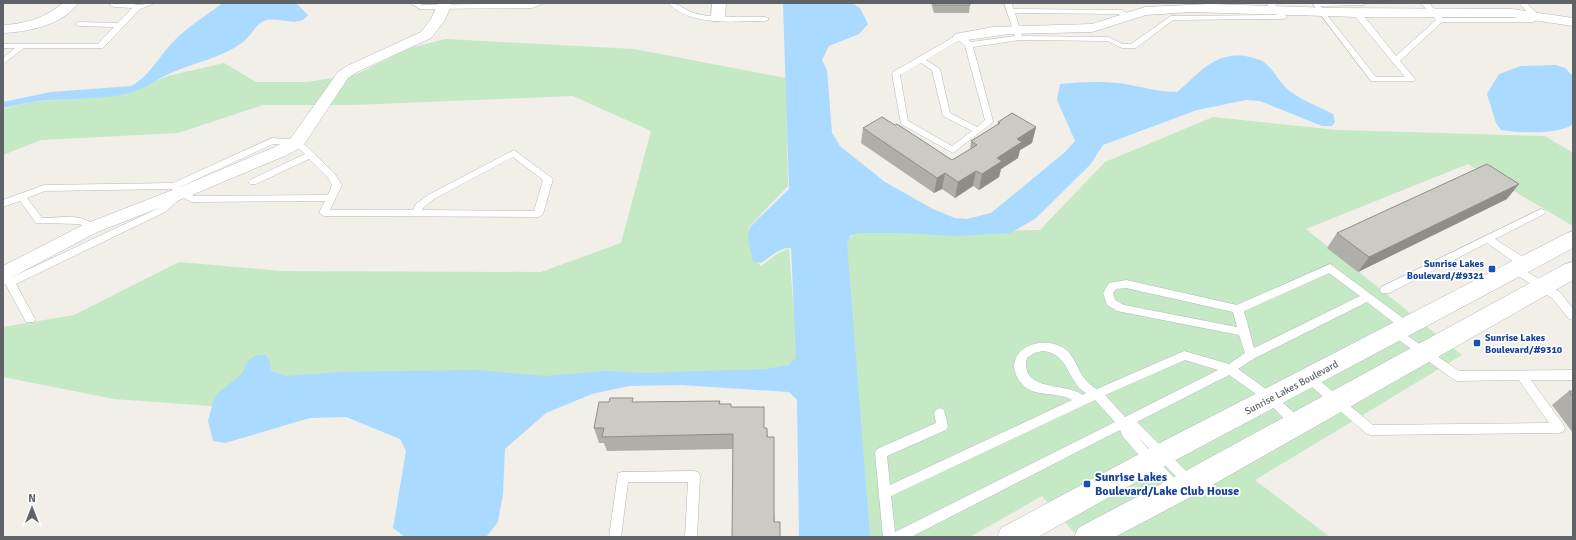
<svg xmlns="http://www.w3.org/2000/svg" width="1576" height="540" font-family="Signika,sans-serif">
	<rect width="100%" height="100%" fill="#f1efe8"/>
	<path fill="#c5e8c5" d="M446,39L634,49L786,78L788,186L749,227L752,256L761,266L774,256L789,248L794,315H851L846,240L858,232L1040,230L1105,162L1213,117L1338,130L1545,136L1573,153V226L1468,164L1306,229L1462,355L1255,480L1330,537H1078L1042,496L970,537H870L847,326L800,370L225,407L114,399L3,377V327L74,315L179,262L282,271L541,272L621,243L651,131L573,96L354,105H263L178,133L41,140L3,155V109L31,102L123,94L168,76L224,63L256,82H307L357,74L410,48Z"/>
	<path fill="#aadaff" d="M223,3H296L308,15C298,30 275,14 262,22C254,27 250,37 243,42C222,58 195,62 171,73C157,79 145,89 130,93C100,100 69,98 39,101C27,102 15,106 3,108V102L51,92L131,86C151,76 161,52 178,37C192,24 208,14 223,3Z
		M783,3H852L860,8L868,24L859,34L829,46L822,60L827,70L832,133L840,146L885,182L933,209L955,218L967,219L991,213L1064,153L1075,141L1057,100L1060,84C1082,82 1103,81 1125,84C1143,87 1159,92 1177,92C1199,74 1213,52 1245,56C1251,57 1260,59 1265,63C1273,69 1278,80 1285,87C1298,99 1317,106 1333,114L1335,122L1332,126H1322L1260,101L1246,100L1197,110L1103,145L1090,165L1035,219L1010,233L956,236L901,233H859L850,236L847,243L870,537H799L797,400L789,392L681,385L629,386L592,394L546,413L505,449L503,494L498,522L486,537H405L393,528L406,451L400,439L346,417L310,418L225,443L213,441L208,421L213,402L218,393L242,374L248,360L257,355H266L270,362L271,371L286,376L340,372L477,370L545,376L605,371L645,373L765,369L789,365L796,357L791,248C780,247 770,257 761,263L753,261L748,237L750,227L789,189Z
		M1556,65L1565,68L1573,76V124C1559,135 1518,133 1501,130L1496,123L1487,94L1499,74L1521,66Z"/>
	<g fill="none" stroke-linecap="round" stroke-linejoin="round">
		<defs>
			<path id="service" d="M111,3H131L137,5L155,3L140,9L103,48H24L3,64V58L15,48H3V44H98L114,27L79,26L75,24L79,22L118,23L132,8L114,7L110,5Z
				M410,3H419L422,5L544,3L532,8L420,9Z
				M668,3C681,3 683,10 694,13C711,19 745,16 765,17L769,19L765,21C734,21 692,27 668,3Z
				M1004,3H1012L1013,9L1122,10L1134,17L1130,19L1118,14L1015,13L1022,36L1108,37L1123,44H1131L1171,16L1277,15L1266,3H1274L1287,17L1283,19L1173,20L1136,48H1122L1107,41L1019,40L973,47L993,121L992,123L953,153L901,124L892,74L893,72L957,35H963L971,42L1015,36ZM959,40L965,46L985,120L977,127L950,113L940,69L926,60ZM921,63L932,70L943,116L972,131L952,146L908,121L900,75Z
				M1312,3H1367L1363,5L1320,6L1376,77H1405L1353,14V10H1359L1396,56L1436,20L1421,3H1429L1442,18H1530V15L1519,3H1527L1538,15L1537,20L1533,22H1442L1400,61L1415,79L1414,81H1371Z
				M272,138L300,140L335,174L342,185L330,210H413L416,204L428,195L514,150L553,179L543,214L538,217L324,216L319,213L325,201L192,202L182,197L165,212L16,284L35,319L34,322H26L6,285L3,283V275L10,278L159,208L176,193L172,189L45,191L27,198L42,218C59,218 85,212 96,228L94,230L91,231L80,224L36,223L20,201L3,207V200L44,185L173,183ZM273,144L295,145L305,154L250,180L248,182L250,184H256L309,159L328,178L332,185L328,195L194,196L180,187ZM513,157L543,180L534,211L422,210L423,208L434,199Z
				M1541,209L1544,210L1546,212L1544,214L1495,239L1529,261L1530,264L1529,267H1521L1487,243L1389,293H1381L1380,290L1381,287Z
				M1330,264L1411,324L1412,327L1411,330H1403L1367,302L1255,358L1238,369L1274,395L1301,419L1303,423L1301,427L1297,428L1293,427L1266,401L1229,375L1137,422L1194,479L1196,483L1194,487L1190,489L1186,487L1136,435L1181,486L1183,490L1181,494L1177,496L1173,494L1123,437L1120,430L911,537H883L875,453L877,449L936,423L934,413L936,410L940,408L944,410L948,426L946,430L887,456L890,485L1072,400C1058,391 1036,398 1023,385C998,358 1031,334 1060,346C1079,355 1075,377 1097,389L1184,351L1229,364L1245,353L1239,335L1117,311L1107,305L1103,293L1109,283L1126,280L1237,305ZM1329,273L1360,296L1254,348L1244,311ZM1126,288L1233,312L1237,327L1124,305L1115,300L1113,293L1116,289ZM1043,351C1069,353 1067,382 1086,393L1083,395C1064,382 1019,392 1027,358L1034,353ZM1185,360L1218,370L1125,417L1105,395ZM1095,400L1115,422L895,532L891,496Z
				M1516,265L1560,292L1573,309V320L1569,319L1552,298L1512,272L1511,269L1512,266Z
				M1396,328L1459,371L1573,370V380H1531L1563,424L1565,428L1563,432L1559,433L1371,435L1367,434L1305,381L1303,378L1305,375L1309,373L1313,375L1373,425L1549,423L1519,380L1457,381L1453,379L1392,335L1391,332L1392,329Z
				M694,471L698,472L700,476L697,537H685L688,482H628L621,537H609L618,473L622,472Z"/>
			<path id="minor" d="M63,3H78C63,25 28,32 3,33V25C25,24 45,18 63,3Z
				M438,3H452L445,20L431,38L357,72L348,78L303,146L287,155L187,197L97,232L3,282V266L85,224L175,189L275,147L291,138L338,72L347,66L421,32L431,19Z
				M712,3H726L725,18L723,21H713L711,18Z
				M1210,4L1333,8L1512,9L1573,18V26L1512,17H1358L1191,12L1146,15L1092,32L1009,34L960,41L955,40L953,37L955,34L993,27L1092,24L1145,7Z"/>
			<path id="tertiary" d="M1573,231V248L1172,462L1038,537H997L1001,528L1154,446L1565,234Z
				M1573,262V280L1200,492L1115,537H1074L1078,528L1180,474L1565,264Z"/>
		</defs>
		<use href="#service" stroke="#b5b8bc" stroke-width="1"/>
		<use href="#minor" stroke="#b5b8bc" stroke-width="1"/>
		<use href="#tertiary" stroke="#b5b8bc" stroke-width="1"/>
		<use href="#service" fill="#fff" fill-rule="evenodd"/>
		<use href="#minor" fill="#fff" fill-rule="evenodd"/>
		<use href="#tertiary" fill="#fff" fill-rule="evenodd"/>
	</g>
	<path fill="#afaea9" d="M931,3H970V5L969,13H934Z
		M998,122L1036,127L1032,143L1020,150L1018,158L1001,169L999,177L979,190L973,186L955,198L942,189L934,193L861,143L863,128L895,125L952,160L970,149L971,141L997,126Z
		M1507,199L1358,272L1327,248L1337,233Z
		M1569,391H1573V433L1552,405Z
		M634,402L720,404L732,407H764V428H767L775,522L780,537L733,449L607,451L604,443H599L594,428Z"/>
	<path fill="#8f8d8a" d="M1036,127L1032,143L1020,150L1018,158L1001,169L999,177L979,190L982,174L997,158L1017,139Z
		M976,171L973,186L955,198L958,182Z
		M945,173L942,189L934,193L937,178Z
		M1519,184L1507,199L1358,272L1369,257Z"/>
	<path fill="#cccac5" stroke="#8f8d8a" d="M934,3H970V5H935Z
		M1012,113L1036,127L1017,139L1022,142L997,158L1002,161L982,174L976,171L958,182L945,173L937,178L863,128L882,117L895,125L897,124L952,160L977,145L971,141L1000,123L998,122Z
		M1487,164L1519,184L1369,257L1337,233Z
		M1569,391H1573V396Z
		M610,398H633L632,402L720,401L719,404H731V407H764V428H767V437H774V522H780V537H732L733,434L602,437L604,428H594L599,402H609Z"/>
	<g fill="#1a4fb4" stroke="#fff" stroke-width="1.5">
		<rect x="1488" y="265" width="8" height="8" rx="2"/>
		<rect x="1473" y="339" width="8" height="8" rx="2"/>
		<rect x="1083" y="480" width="8" height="8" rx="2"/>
	</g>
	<g text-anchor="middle" stroke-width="3.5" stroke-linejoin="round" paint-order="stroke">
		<g font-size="10" font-weight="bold" fill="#164399" stroke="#fff" text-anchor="end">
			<text x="1484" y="267">Sunrise Lakes<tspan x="1484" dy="12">Boulevard/#9321</tspan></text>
			<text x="1485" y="341" text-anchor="start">Sunrise Lakes<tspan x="1485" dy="12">Boulevard/#9310</tspan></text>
		</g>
		<g font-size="10" fill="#5f6368" stroke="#fff">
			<text transform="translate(1291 387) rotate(-28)" y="4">Sunrise Lakes Boulevard</text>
		</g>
		<g font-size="12" font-weight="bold" fill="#164399" stroke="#fff" text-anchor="start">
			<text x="1095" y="481">Sunrise Lakes<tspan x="1095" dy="14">Boulevard/Lake Club House</tspan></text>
		</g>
	</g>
	<rect width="1576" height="540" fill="none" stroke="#5f6368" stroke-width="8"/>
	<g transform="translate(32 508)" stroke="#ffffff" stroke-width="3" paint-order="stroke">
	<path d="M0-3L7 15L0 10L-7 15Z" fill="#5f6368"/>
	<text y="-6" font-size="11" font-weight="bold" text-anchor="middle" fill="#5f6368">N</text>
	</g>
</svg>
